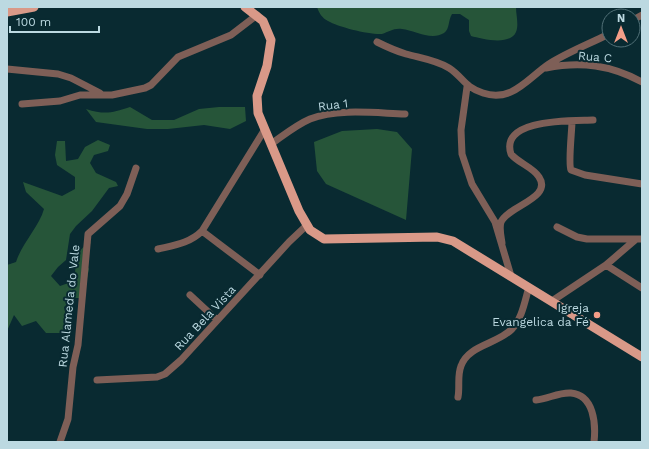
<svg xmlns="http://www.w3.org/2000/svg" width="649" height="449" font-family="'Work Sans',sans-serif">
	<rect width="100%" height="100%" fill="#092a31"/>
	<path fill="#265539" d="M317,7H516C516,15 519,25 516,32C510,46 482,39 471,36L469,31V20L460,14H452C448,20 450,29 444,33C431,41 414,30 402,29C393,28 389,32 382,34C370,35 338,27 328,21C322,18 319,13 317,7Z
		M130,107L152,120H174L199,109L219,107H245L246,121L230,129L204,125L168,129H147L96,122L86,109C105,115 112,113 130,107Z
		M377,129L397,132L412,149L406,220L326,184L317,171L314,142L342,131Z
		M98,140L110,145L108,151L94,155L90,163L96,173L116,182L118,186L109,188L92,211L76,226L70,234L66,260L58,267L51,276L60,286L74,281C77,264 73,251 91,242L83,258L89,269L83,298H74L64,307L68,325L60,333H46L36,321L22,326L14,315L7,331V265L16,262C22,243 39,227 44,209L26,192L23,182L62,196L75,189V177L57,165L55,155L57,141H65L66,161L78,159L85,147Z"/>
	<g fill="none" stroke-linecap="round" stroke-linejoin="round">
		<path stroke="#7e5f57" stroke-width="7" d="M633,20L642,15
			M377,42C387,47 396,51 406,54C420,58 436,60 449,68C463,77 464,87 483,93C512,103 528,78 549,64C568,52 589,44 609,34
			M546,68C581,61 611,65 642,82
			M7,69L58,74L71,78L100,93
			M467,87L461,130L462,154L472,184L495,222L511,276
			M22,104L60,101L80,95H112L145,88L151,85L178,57L231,35L257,15
			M572,121C572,130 568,164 571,170L585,175L642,184
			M271,144C284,135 296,125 310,119C338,108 375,113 405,114
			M557,227L577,237L587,239H642
			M202,231L260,275
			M502,243C501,237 499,228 501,222C508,206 553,198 539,177C533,167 518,163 511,154C499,118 573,121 593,120
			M158,249C175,245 190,243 202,231L265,129
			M606,265L642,288
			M190,295L217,320
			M552,301L606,265L635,240
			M97,380L157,377L165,374L181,360L289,242L307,225
			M458,397C460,387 457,376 461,366C468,345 498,344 512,329C522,319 525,300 529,287
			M536,400C548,399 559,392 571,393C594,395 596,424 594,442
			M60,442L68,419L73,367L78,345L88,234L120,206L127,194L136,168"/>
		<path stroke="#d99988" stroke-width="9" d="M245,7L263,21L271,40L267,66L257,96L258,113L299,211L310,230L324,239L437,237L453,241L642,357
			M7,12L34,7"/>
	</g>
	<circle fill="#f49e88" stroke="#092a31" stroke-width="1.5" cx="597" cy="315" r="4"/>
	<g text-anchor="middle" stroke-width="4" stroke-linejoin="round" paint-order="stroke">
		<g font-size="12" fill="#bcd9e1" stroke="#092a31">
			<text transform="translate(595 57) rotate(5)" y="4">Rua C</text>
			<text transform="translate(333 105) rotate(-7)" y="4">Rua 1</text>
			<text transform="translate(69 306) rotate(-84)" y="4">Rua Alameda do Vale</text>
			<text transform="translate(205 318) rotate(-47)" y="4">Rua Bela Vista</text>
		</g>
		<g font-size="12" fill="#bcd9e1" stroke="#092a31" text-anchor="end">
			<text x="589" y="312">Igreja<tspan x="589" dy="14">Evangelica da Fé</tspan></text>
		</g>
	</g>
	<rect width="649" height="449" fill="none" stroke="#bcd9e1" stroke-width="16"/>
	<g transform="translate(621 28)"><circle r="19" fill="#092a31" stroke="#517077"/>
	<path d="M0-3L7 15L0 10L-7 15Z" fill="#f49e88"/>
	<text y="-6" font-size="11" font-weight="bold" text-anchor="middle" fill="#bcd9e1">N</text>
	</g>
	<path d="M10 26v6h89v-6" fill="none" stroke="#bcd9e1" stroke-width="2"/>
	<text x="16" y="26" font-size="12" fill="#bcd9e1" stroke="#092a31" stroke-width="3" paint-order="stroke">100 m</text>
</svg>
